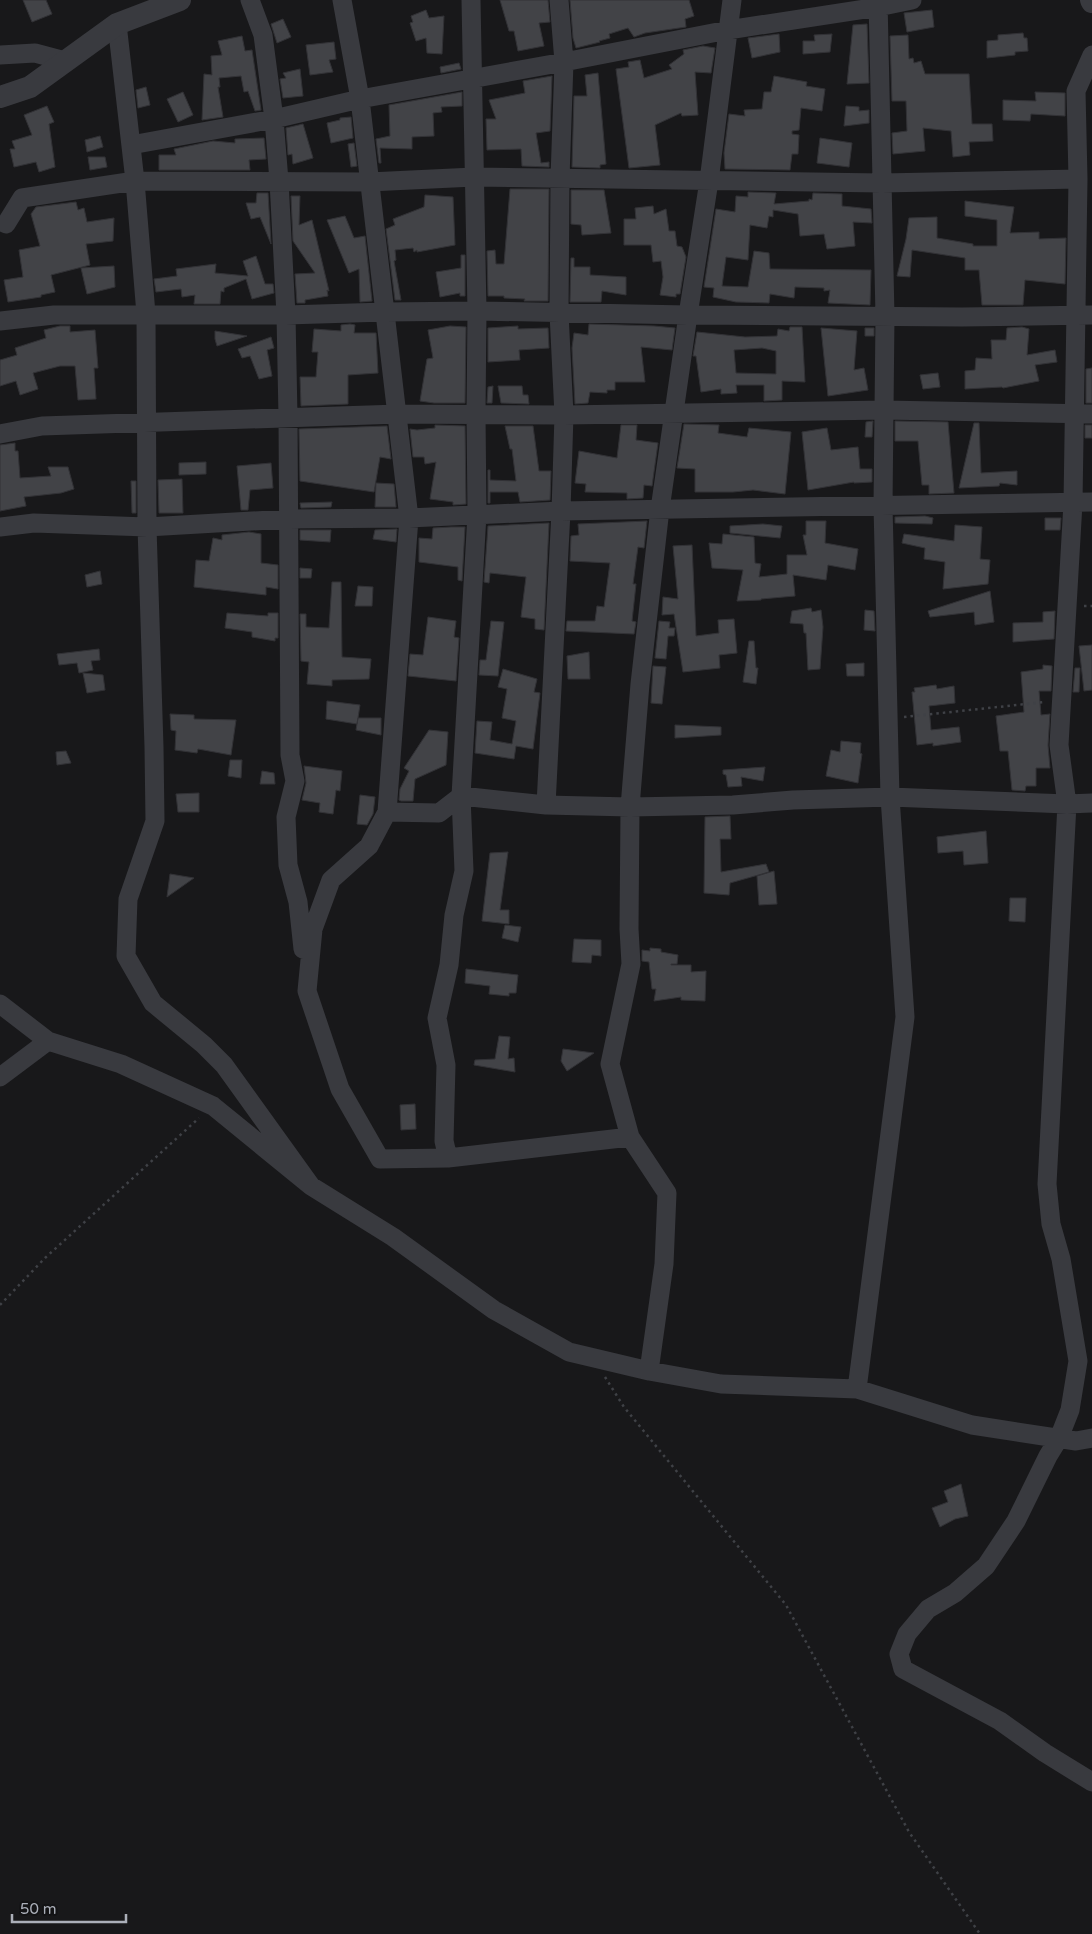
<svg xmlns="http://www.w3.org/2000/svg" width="1092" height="1934" font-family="'Varela Round',sans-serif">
	<rect width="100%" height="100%" fill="#18181a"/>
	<path fill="#424347" stroke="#323236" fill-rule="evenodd" d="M23,0H46L52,14L32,22Z
		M500,0H548L550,22L539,23L544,46L518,51L514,31H509Z
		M570,0H689L694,16L685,19L686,27L645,33L634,37L628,28L609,34L610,38L599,41L600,42L576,48L573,38Z
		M426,10L429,18L444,16L442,54L427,53L426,38L416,41L410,23L413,22L411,16Z
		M932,10L934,27L907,32L904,13Z
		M283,19L291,37L277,43L271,24Z
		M867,24L869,83L847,84L853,25Z
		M1023,33L1024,38H1027L1028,51L1015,52V55L987,58V41L998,40V35Z
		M779,34L780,52L752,58L748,38Z
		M832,34L830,52L803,54V41H815L814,35Z
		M908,35L909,59L913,58L914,63L921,61L925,74H969L972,124H992L993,141L969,142L970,155L953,157L951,131L923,128L925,151L893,154L892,133L907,131L906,101H892L890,36Z
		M242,36L245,51L252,50L261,110L255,111L248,91L244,92L241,76L219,78L220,87H218L223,117L202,120L204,74L212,75L211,56L222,55L218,41Z
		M334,42L336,59L329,60L333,72L310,75L306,45Z
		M703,46L715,48L711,73L695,72L698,115L682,116L681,113L655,125L660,165L629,168L616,69L629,67L628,62L640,60L644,78L672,69L669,65L684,54L683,50Z
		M459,63L461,69L441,73L440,67Z
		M300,69L303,96L283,98L280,79L286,78L283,73Z
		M598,73L606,164L600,165V168L572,167L574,96H587L585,75Z
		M552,76L550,131L536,133L541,163L549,162V167L522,166L521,149L487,150L486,119H496L489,100L525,93L523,81Z
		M774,76L807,82L806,86L825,89L822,111L801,108L799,130L792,131V134L799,135L798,154H792L790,170L725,169L724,153L729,114L745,116L744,110L762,109L764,92H771Z
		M146,87L150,105L138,108L136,90Z
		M183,92L193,115L178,122L167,99Z
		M462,92V106L441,107L442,112L433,113L434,136L412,137V149L380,148L381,163H379L376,139L390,136L389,105Z
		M1035,92L1065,93V116L1031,114L1030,121L1003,120V100L1036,101Z
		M47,106L54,122L49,124L55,167L39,172L36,162L14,167L10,149H15L12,141L32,135L24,115Z
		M846,106L859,107V111L869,110V123L844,126Z
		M351,117L353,138L331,143L327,123L340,120V118Z
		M303,124L313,158L293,164L292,154L288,155L286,128Z
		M100,136L103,147L87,152L85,140Z
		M264,138L266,159L249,160L250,170H159V155H176L174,149L213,141L235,143V139Z
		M820,138L852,143L849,167L817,163Z
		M354,143L357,166L351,167L348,144Z
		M88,157H105L107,167L90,170Z
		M510,189H549L548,301H524L525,299L504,298V296H488L487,251L495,250L496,264H504Z
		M571,190H604L611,233L582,235L581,225L571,224Z
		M748,192L776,193L774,204L809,201V199L812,200L813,193L842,194V206L871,209L872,223L853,222L855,246L827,249L824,234L800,236L798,214L773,210V217L769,216L767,228L750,225L748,260L726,257L722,286L748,287L754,251L769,253L770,269L871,270L870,305L828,303L830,290L824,291V288L795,287L794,298L770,294L769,303L736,302L713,297L714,288L704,287L716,209L735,212L736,196L748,197Z
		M257,193H268L271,244L260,217L251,219L246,203H256Z
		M425,195L453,197L455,245L417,252V250L414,252L413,248L395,250L396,260L394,261L401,300H395L386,229L395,225L393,219L424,207Z
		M291,196H300L299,225L312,220L329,291L327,290L328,296L305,300V303H297L295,274L315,273L293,241Z
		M965,201L1014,207L1010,233L1039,232V239L1066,238L1065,284L1025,280L1023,305H982L979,270H965V258L912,250L910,277L897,276L906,239L909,218L937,217V238L973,244V246H997V220L965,216Z
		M76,202L78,210L84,208L87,222L114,218L113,241L86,244L90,265L51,275L55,292L41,295V297L8,302L4,280L23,277L19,250L40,246L31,214L36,207Z
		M653,206L654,214L666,209L669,231H675L677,246L682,247L686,257L680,294H676V297L660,295L663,277L661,261L653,262L651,245H624V219H636L635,208Z
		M345,216L354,238L365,236L372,301L360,302L359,269L349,273L327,220Z
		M461,255H465V296H460V293L440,297L436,272L461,268Z
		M256,256L265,284H273L274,293L252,299L246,279L224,288V292L221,291L220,304H194L195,295L182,297L181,289L156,292L154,279L177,276L176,269L216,264L215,273L248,276L243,261Z
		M571,258H574V267H590V275L626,277V295L602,291L601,302H570Z
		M114,266L115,287L87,294L81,268Z
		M350,324L355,325L354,333H376L378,373L348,375V404L301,406L300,377H316L318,352H312L314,329L341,331V325Z
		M589,324L654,326L675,328L672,350L641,347L645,382H615V390H607V393L590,392L588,403L575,404L572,348L574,333L588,335Z
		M60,326H70V332L95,330L98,368H94L96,399L78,400L75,366H60L33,373L38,389L20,395L16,381L0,386V360L17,355L15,348L46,338L44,330Z
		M450,326L466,327L465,403H434L420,401L427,359L433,358L428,330Z
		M518,326V329L548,328L549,348L519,350L520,360L488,362V328Z
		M790,327H802L805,382L782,381V400L764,401V385H736L737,393L721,394V389L701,392L696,356H693L697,332L745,337L777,336L778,329L789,331ZM762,348L776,351V374L736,373L734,350Z
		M1022,327L1029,329L1027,355L1055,350L1057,362L1035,365L1039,381L1003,388L1002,387L965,389V371L975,370L976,358L992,359L991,340H1006L1007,328Z
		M821,328L857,331L854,370L864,368L868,390L828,396Z
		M865,328H874V336H865Z
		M215,331L247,336L217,346L215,339Z
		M271,337L274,348L267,350L272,376L259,379L250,356L242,358L238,349Z
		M1092,368V403H1086V369Z
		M938,373L940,387L923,389L920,375Z
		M493,386L492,403H487L488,387Z
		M498,386H522L523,395H528L529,404L501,403Z
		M873,421L872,437H865L866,422Z
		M895,421L948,422L954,493L929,494V485H922L918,441H895Z
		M974,423H979L981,473L1017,471V485L1000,483L999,486L959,488Z
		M684,424L719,425L718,433L747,437L749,428L791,432L785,494L753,490L733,492H695V469L677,468Z
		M435,425L465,426L466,504L453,505V502L430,499L436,462L425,464L424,457H413L410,429L417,430L435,428Z
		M621,425H637L636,440L658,443L652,486L644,485L643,498L627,499V493L585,492L586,484L575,483L579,451L617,458Z
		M1085,425H1092V438H1085Z
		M387,426L391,459L380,457L374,492L300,481L299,429Z
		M505,426H533L539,471H551L550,500L520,502L518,492H490V503H488V470H490V480L516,481L512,449H510Z
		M827,428L831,450L858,447L860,469H872V482L854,483V482L808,490L802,432Z
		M15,443V451H18L20,478L51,476L48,467H68L74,489L61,493L24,497L26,506L0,511V445Z
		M206,462V474L179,475V463Z
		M271,463L273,488L250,490L248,510H241L237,466Z
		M182,479L183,513H159L158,480Z
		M131,481H136V513H132Z
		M376,483L394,484L396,507H375Z
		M332,502L331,507L301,508L300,503Z
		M925,516L933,518L932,524L895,523V517Z
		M1045,518H1061L1060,530H1045Z
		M647,521L644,548L638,547L633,584H636L632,621L636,622L634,634L566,631L567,621H595L597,606L604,607L610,563L570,561L571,536L579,535L578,524Z
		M806,521H826L825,543L858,549L855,570L828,565L826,580L793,575L795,596L761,599V600L737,601L743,570L712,568L709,543L722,544L723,534L754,537L755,563L761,564L759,577L787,574V555H807L803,535H806Z
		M549,523L544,630L535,629V619L521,617L526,577L490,573L489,583L484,582L488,526Z
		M763,524L782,526L780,538L730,533V526Z
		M955,525L982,527L980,559L990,560L988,584L943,589L945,562L924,559L925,548L902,543L904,534L954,541Z
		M451,527H465L462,581L458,580V567L419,562V538L432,539L433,528Z
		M397,529L396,542L373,539L375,530Z
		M300,530H331L330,542L300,540Z
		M249,532L261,534V563L278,565V589L266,587V595L194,587L196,560L209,561L213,538L222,540V535Z
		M692,545L696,636L719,633L718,620L734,619L737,653L719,655L720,668L683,672L674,614L662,615L663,597L678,599L673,546Z
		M300,568L312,569L311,578H300Z
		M100,571L102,584L87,587L85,575Z
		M332,582H341L342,657L371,659L369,679L332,680V686L307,684L309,662L301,661L300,614H306V627L329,628Z
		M358,586L373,587L372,606H355Z
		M990,591L994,622L975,625L974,612L930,617L928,611Z
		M811,608L812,612L821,610L823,627L820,669L808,670L806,633H804L803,624L790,623L792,611Z
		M865,610L874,611L875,631L864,630Z
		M1055,611L1054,639L1013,642V623L1043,622V612Z
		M227,613L268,616V613H278V638H275V641L252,637V632L225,628Z
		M428,617L456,621L454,637L459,638L456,681L408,676L410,654L423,655Z
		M491,621L504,622L498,676L479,675L480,660H486Z
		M659,621L670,622L669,628H675L674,636H668L666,659L655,658Z
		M749,641H754L756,668H758L756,684L743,682Z
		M1092,645V690L1084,691L1079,646Z
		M99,649L100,660L91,661L93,670L79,673L77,663L59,665L57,654Z
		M589,652L590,679H568L567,656Z
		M864,663V676H847L846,664Z
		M1043,665L1052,666L1051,691H1039L1041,715L1050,714L1048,745L1050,768H1036V786H1026L1025,791L1012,790L1008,751H1000L996,716L1024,712L1021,672L1043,669Z
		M653,666L666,667L662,704L651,703Z
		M1075,668H1080L1079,692H1073Z
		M503,669L537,679L534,692L540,693L533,749L516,746L514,759L475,753L477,721L492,722L490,740L512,744L516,721L502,718L507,689L498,687Z
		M83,673L103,675L105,690L87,693Z
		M936,685L937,689L954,686L955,703L929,706L931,730L959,727L961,742L933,746V743L917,745L912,692H915L914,688Z
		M327,701L360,705L357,724L326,719Z
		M170,714L194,715V719L236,720L231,755L198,749L197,753L175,750L176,731L171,730Z
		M358,718H381V735L356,730Z
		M675,725L721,727V735L675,738Z
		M429,730L448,732L446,765L415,779L413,801H401L399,800L400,789L409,771L404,768Z
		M841,741L861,743L860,753L862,754L858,783L826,776L831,750L840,752Z
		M66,751L71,763L57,765L56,752Z
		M230,760H242L241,778L228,776Z
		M304,766L342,771L340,791L336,790L333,814L319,812L320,803L302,800L306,783Z
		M765,767L763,781L741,777L742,786L728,787L726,775L723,774V770Z
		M262,771L274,773L275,784H260Z
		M199,793V812H178L176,794Z
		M360,795L375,797L373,814L367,825L357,824Z
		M730,816L731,839H720L721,872L766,864L769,872L730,883L729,895L704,893L705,817Z
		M986,831L988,863L964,865L963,851L938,853L937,837Z
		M508,852L500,910H509V924L482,921L490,853Z
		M774,871L777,904L759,905L757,876Z
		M170,874L194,878L167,897Z
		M1010,898H1026L1025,922L1009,921Z
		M505,925L521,927L518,942L502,938Z
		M574,939L601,940V956L592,955L591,963L572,962Z
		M650,948L661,949V952L678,955L677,964H671V965H691V972L706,971L705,1001L681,1000V997L654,1001L656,989H652L649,962L642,961V950L650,951Z
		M466,969L518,975L516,993H509V996L489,994L490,986L465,983Z
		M499,1036L510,1037L508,1059L514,1058L515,1072L474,1065L475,1060L495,1059Z
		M563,1049L594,1053L567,1071L561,1061Z
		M415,1104L416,1129L401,1130L400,1105Z
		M961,1484L968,1516L955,1519L940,1527L932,1508L948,1502L944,1491Z"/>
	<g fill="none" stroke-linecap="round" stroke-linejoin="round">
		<path stroke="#3f4146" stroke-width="2.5" stroke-dasharray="2.5 4" stroke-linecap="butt" d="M1084,606H1092
			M904,717L1045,702
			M0,1305L45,1258L199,1118
			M605,1377L624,1407L786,1605L909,1832L980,1934"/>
		<path stroke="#393a3f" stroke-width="19" d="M250,0L263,35L274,119L279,181L286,315L288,417L290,755L295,781L286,817L288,865L298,902L303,949
			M342,0L360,99L409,518L387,812L369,846L331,880L313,929L307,991L340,1089L380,1159L448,1158L630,1137
			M117,24L135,181L146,314L147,527L154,747L155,821L128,899L126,956L153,1003L204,1045L224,1065L311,1186
			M0,55L35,53L65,61
			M1092,55L1076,91L1078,179L1073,503L1059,745L1067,804L1047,1184L1051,1224L1061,1259L1078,1361L1070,1410L1059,1438L1048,1456L1016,1521L986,1566L955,1593L928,1609L907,1634L899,1654L903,1669L1000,1721L1045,1753L1092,1782
			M131,145L274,119L360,99L564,62L728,30L878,7L912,0
			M6,224L22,198L135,181L369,182L474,177L882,183L1078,179
			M0,321L54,315H286L386,312L477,311L688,315L962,317L1092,315
			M0,434L42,426L399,414L564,415L884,410L1092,414
			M0,527L34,523L147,527L288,519L409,518L561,511L1092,502
			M546,805L561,511L564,415L559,313L560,178L564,62L559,0
			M387,812L439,813L461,796L546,805L630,807L733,805L793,800L890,797L1067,804L1092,803
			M0,1004L48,1041L121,1064L213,1106L311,1186L393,1237L494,1310L569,1352L649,1371L721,1384L857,1389L972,1425L1076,1441L1092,1438
			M0,1077L48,1041
			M448,1158L444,1141L446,1065L437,1018L449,965L454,915L464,871L461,796L477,514L476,414L477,311L471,0
			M649,1371L664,1264L667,1193L630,1137L610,1064L631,964L629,929L630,807L640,684L660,509L688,315L709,181L732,0
			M857,1389L905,1017L890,797L883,506L885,316L878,0"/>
		<path stroke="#393a3f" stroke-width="22" d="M1091,0L1092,2
			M0,97L30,87L117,24L180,0"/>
	</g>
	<path d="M12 1914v8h114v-8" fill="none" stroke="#abafb9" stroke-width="2.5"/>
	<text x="20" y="1914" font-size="15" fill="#abafb9" stroke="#131315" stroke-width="4" paint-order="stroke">50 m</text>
</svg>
